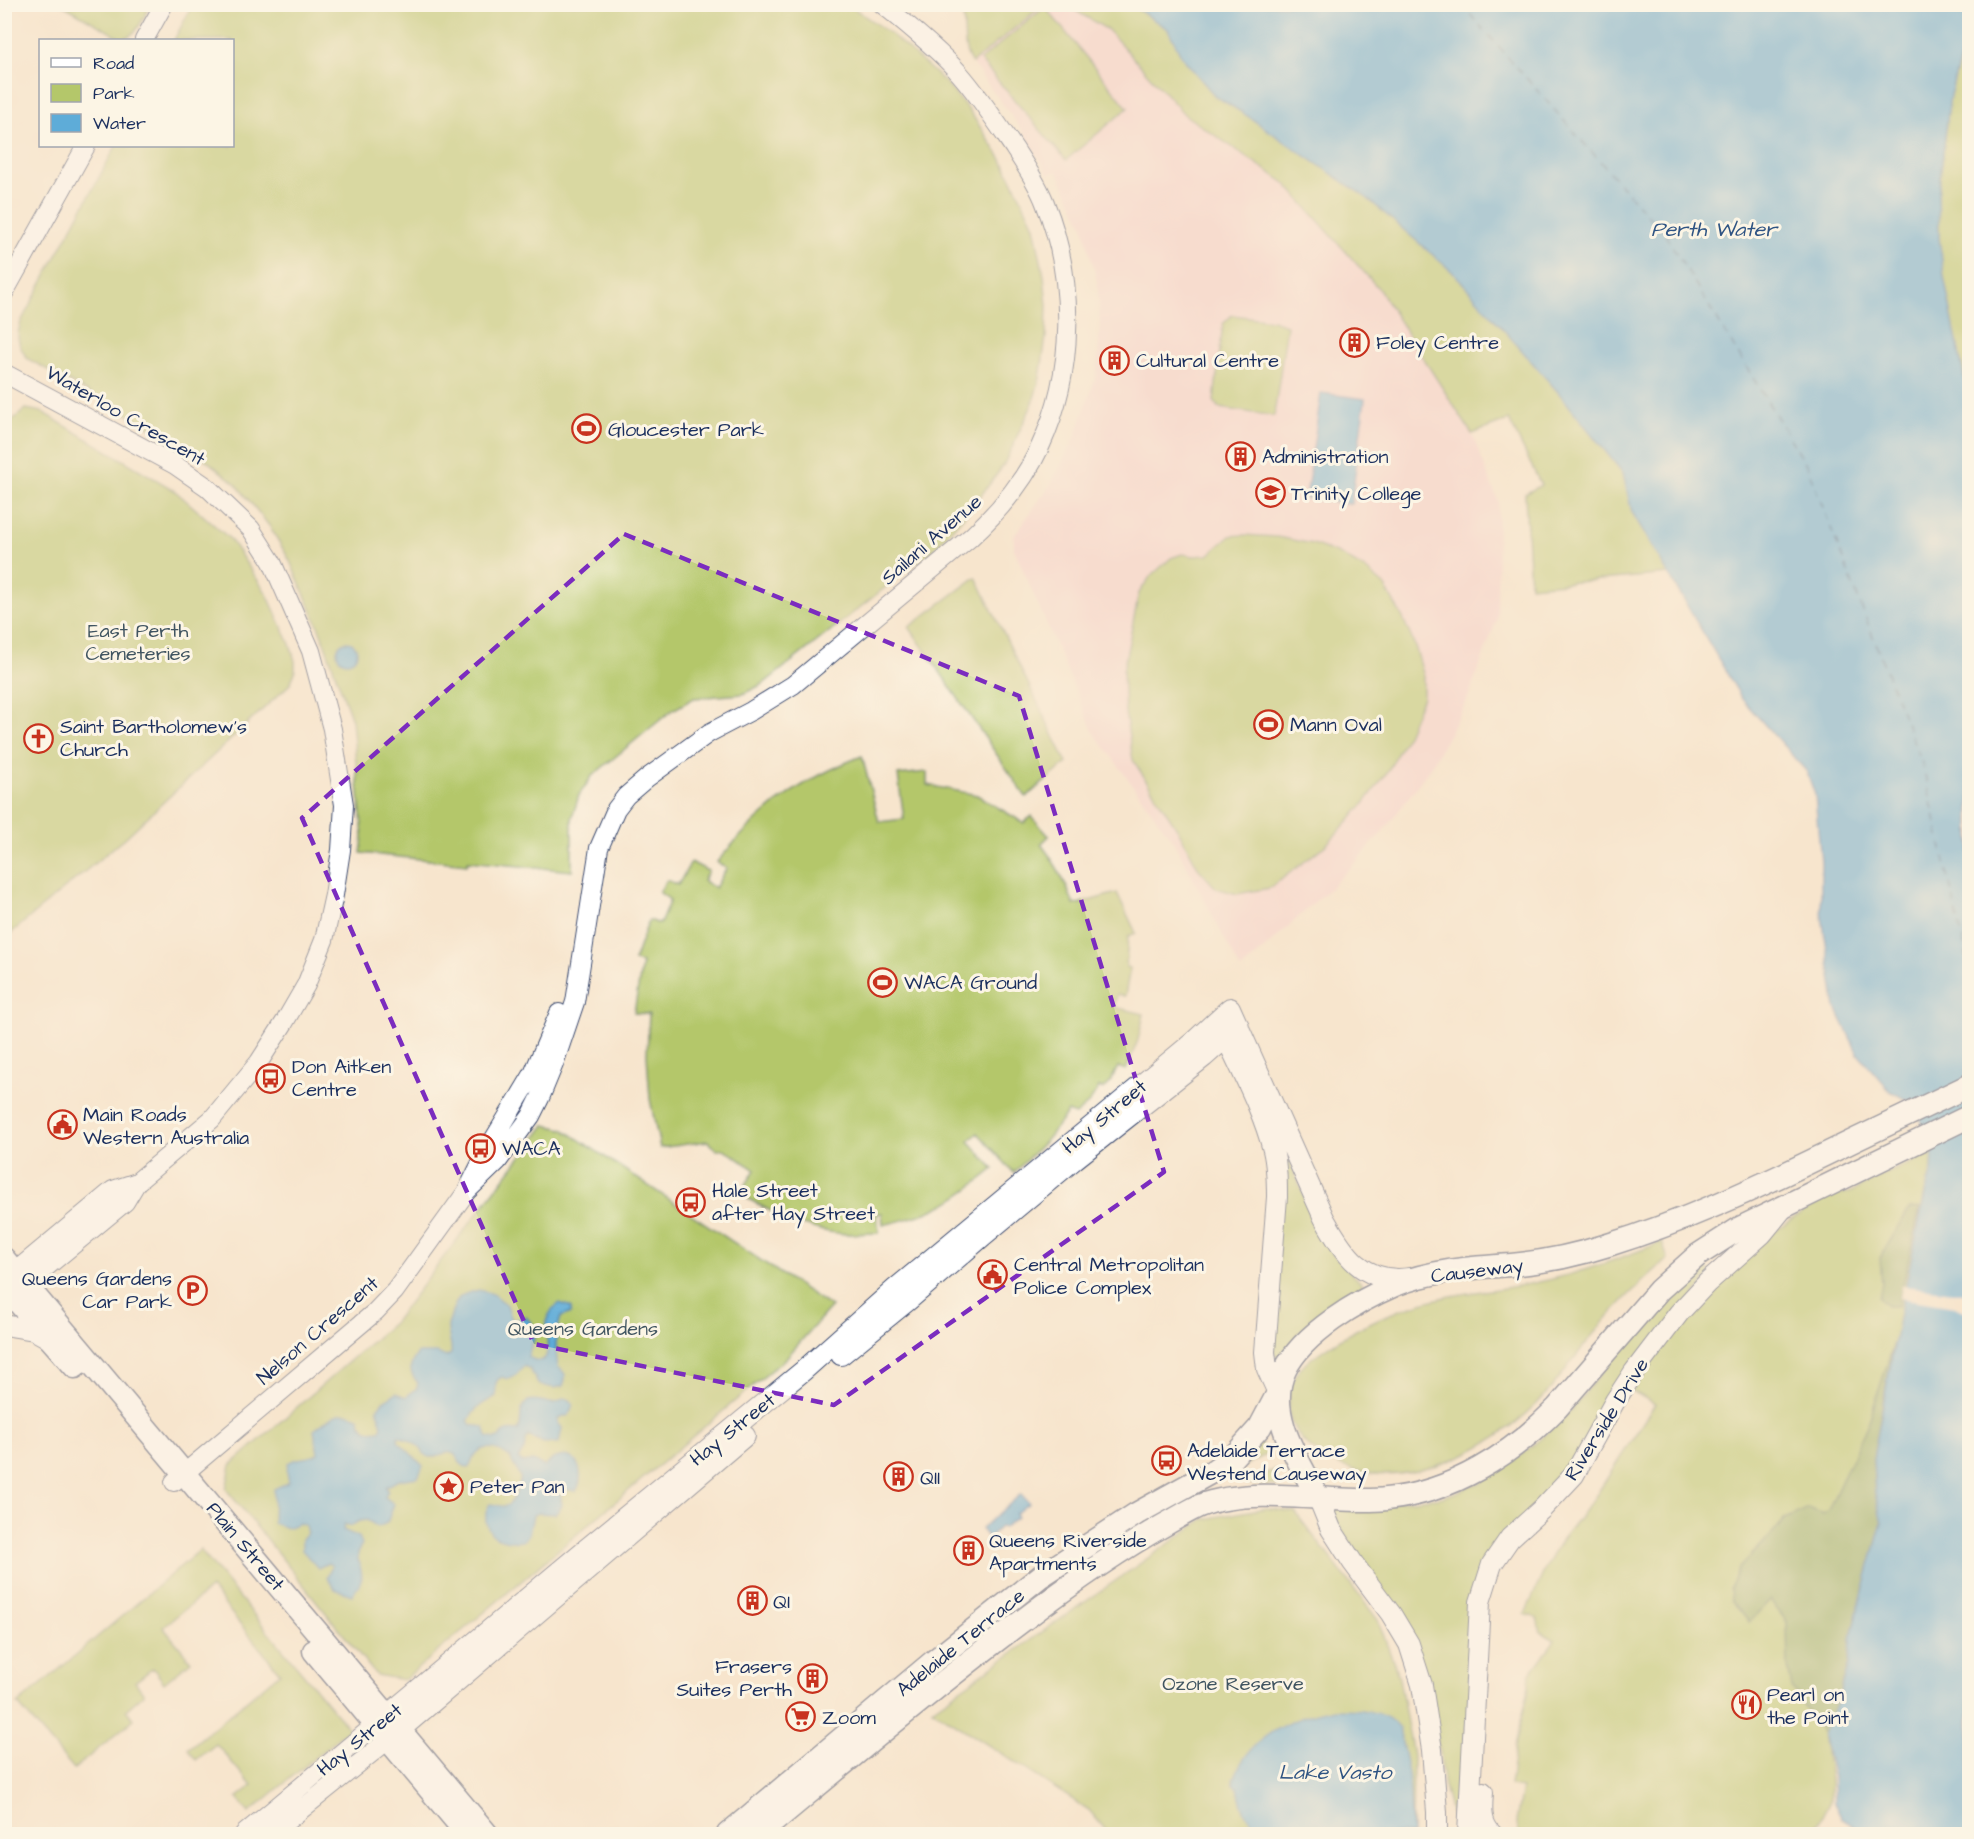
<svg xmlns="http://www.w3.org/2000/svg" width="1974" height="1839" font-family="'Architects Daughter',sans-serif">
	<rect width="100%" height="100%" fill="#fcf5e5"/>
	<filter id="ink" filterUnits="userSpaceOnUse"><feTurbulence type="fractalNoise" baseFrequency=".0167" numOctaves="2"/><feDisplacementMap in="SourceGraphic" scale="12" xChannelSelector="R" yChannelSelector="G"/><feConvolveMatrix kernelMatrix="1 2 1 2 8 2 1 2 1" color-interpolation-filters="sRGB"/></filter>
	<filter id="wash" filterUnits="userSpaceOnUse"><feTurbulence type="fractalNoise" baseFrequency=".008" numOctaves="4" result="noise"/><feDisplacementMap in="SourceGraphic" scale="24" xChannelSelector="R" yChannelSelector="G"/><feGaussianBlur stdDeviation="1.35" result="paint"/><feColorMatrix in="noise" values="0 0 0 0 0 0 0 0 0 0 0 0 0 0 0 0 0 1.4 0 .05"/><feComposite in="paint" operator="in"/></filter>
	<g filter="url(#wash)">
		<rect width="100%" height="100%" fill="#f7e5cd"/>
		<path fill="#f7d0cf" d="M1043,5H1066L1108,30L1185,115L1285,183L1378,288L1472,434L1498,501L1497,619L1467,700L1430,768L1386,828L1357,861L1327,891L1241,970L1172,839L1093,731L1014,549V536L1051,484L1074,440L1096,375L1100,327L1097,281L1083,225L1057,171L1048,174L1023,131L972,63Z"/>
		<path fill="#b4c76a" stroke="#687b64" stroke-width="1.5" d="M193,4L849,5L892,35L945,82L968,109L1001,158L1020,196L1034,226L1044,276L1047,305L1046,337L1040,378L1032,405L1003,466L973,506L934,549L763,684L743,694L694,698L671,711L592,776L579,795L572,818V871L468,861L467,864L361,853L363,837L352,720L318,625L289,559L270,527L236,484L197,453L28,359C17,345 15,334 23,318L116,146H232V40H174Z
			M63,5L150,4V5C143,18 137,38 120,38Z
			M959,5H1043L972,63C959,47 969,23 959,5Z
			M1066,5H1131L1168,29L1182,57L1215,96L1243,113L1367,198L1455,274L1559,393L1623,473L1632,512L1669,574L1530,586L1525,494L1541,485L1509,420L1472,434L1378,288L1285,183L1185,115L1108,30Z
			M1045,7L1128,108L1066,160L980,60Z
			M1969,32V388L1964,377L1944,277L1939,238L1938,195L1950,95L1962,51Z
			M1232,315L1272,320L1287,325L1274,416L1219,408L1214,401L1223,324Z
			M26,409L42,412L174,490L230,539L267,594L290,644L295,661V672L290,684L125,838L5,938L4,427Z
			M1243,535L1277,537L1313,544L1339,554L1365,569L1384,585L1402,616L1415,646L1423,673V697L1407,735L1388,771L1363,805L1326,845L1270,888L1237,894L1216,888L1199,869L1178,830L1133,760L1125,712L1123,671L1139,593L1150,577L1171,558L1182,554L1194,556L1208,555L1230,536Z
			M976,577L1067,763L1026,797L909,627Z
			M862,756L879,822L904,819L898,775L927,772V785L977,795L1024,823L1031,816L1049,836L1041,844C1056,863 1066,883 1074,905L1117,893L1136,933L1128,936L1126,967L1130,968L1125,996L1117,995L1114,1007L1144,1014L1138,1040L1126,1070L1118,1067L1110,1082L1103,1089L1099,1087L1089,1103L1075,1115L1068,1112L1048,1138L1014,1173L978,1133L969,1141L994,1169C978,1182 961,1196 943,1205C924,1215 904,1220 883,1225L882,1213L877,1214L879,1233C868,1233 857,1234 846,1234C808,1232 772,1213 740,1194L755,1170L724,1149L717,1150L708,1141L660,1148L650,1099L647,1055L649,1014L634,1013L642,963L634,961L649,920L660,924L670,900L659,892L667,880L678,885L691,862L708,871L703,881L715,888L727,868L717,862C761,810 798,781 862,756Z
			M545,1125L563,1129L831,1307L786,1358L404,1680L376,1675L226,1489L231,1465L394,1322Z
			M1286,1153L1319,1231L1332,1253L1363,1285L1364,1289L1282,1355L1275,1358L1270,1332L1281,1155Z
			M1933,1153L1932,1170L1925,1194L1901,1308L1871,1564L1852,1632L1849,1664L1840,1694L1823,1734L1830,1780V1801L1813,1834H1520L1516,1822L1522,1788L1510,1786L1516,1742L1528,1693L1530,1674L1555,1640L1541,1632L1537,1618L1525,1614L1545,1569L1562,1539L1593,1500L1655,1404L1629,1389L1711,1288L1778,1228L1827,1197L1851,1192L1885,1174Z
			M1662,1242L1668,1259C1642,1281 1618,1304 1596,1331C1579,1351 1564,1373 1547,1393C1525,1418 1495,1440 1465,1454C1435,1468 1400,1479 1367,1473C1335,1467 1293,1446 1288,1410C1288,1405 1289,1400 1289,1396C1291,1377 1301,1365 1316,1355C1356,1326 1403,1305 1451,1296C1483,1290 1516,1288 1548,1280C1587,1271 1624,1257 1662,1242Z
			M1700,1262L1711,1273L1576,1462L1486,1563L1464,1813L1451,1814L1443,1782L1440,1752L1374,1578L1337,1523L1330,1507L1444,1497L1481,1482L1515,1460L1551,1430L1573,1408L1634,1331Z
			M1258,1440L1267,1452L1266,1455L1231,1472Z
			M1275,1470L1278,1486L1249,1484L1248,1479Z
			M1266,1508L1295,1512L1378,1620L1399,1678L1413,1755L1412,1834H1109L1089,1810L932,1709L1204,1519Z
			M200,1550L349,1729L249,1813L237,1798L252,1786L216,1744L196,1760L188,1749L280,1673L211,1588L163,1627L191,1661L164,1683L153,1668L135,1682L144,1694L126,1710L134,1719L74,1769L18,1704Z"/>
		<path fill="#8fac5e" stroke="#556e5e" stroke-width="1.5" d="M1920,1208L1898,1306H1887L1879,1298L1882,1284L1880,1258L1909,1209Z
			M1894,1343L1873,1459L1875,1493L1882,1522L1852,1632L1849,1664L1840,1694L1823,1734L1792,1688L1788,1667L1787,1622L1770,1600L1749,1622L1731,1600L1730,1589L1739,1568L1776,1530L1784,1519L1809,1508L1823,1514L1828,1510L1869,1421Z"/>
		<path fill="#5eacd8" stroke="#3c6e9b" stroke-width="1.5" d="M1131,5H1969V32L1962,51L1950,95L1938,195L1939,238L1944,277L1964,377L1970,388L1969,1834H1868L1841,1817L1834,1803L1833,1777L1823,1734L1840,1694L1849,1664L1852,1632L1882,1522L1875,1493L1873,1459L1901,1308L1925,1194L1932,1170L1933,1153L1914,1104L1890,1091L1858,1054L1836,1008L1821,910V862L1815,795L1807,772L1742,699L1632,512L1623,473L1559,393L1455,274L1367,198L1243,113L1215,96L1182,57L1168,29Z
			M1321,393L1365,399L1351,504L1306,498Z
			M337 652a10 10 0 1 1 20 0a10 10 0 1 1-20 0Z
			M479,1290L493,1294L507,1305L512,1320L526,1317C543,1333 531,1341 528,1357C558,1373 544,1331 546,1322C548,1314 553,1308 560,1303L571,1307V1313L561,1317C555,1335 555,1348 558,1367C566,1373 567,1376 563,1386L554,1388L538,1384L530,1369L524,1366L517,1374L508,1379L502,1377C493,1381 496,1387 496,1396C480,1406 478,1404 468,1421L471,1425L484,1427L487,1437L495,1439L499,1438C504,1430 509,1430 518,1431C524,1420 516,1412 528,1401C544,1397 550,1410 564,1398L570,1400L573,1404L569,1415L558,1419V1423L562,1428L559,1443H544L528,1436L526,1440L524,1450L518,1459L524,1463L533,1461L544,1466C548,1463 552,1459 556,1458C578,1449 586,1476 576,1491L563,1489L560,1492L562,1505L560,1509L555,1514L538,1513L533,1515L529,1534L523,1541C516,1542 506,1541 498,1538C486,1533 482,1514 490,1504C495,1504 500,1507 505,1506C512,1506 522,1482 520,1476C517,1469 512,1465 511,1458C502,1450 485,1443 476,1454C472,1458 472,1463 469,1467C458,1467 461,1457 452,1453C444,1450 438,1458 429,1457C424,1456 423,1450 419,1447C413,1442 406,1438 398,1436V1441L423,1466L418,1477L398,1480L386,1487L388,1490L385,1497L394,1504L387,1523L378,1527L367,1520L359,1521L351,1526L344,1524L343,1530L359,1537L362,1544C348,1565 375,1568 352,1595L335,1589L327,1578L332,1566L328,1563L318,1568L302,1550V1539L307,1533L305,1525L299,1523L287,1528L273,1523L274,1489L289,1482L287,1472L288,1463C301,1455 307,1461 318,1453L314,1430C329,1419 341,1406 359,1418L361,1424L368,1431L380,1430L382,1426L377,1409L383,1401L396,1393L406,1397L417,1388L418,1383C408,1371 409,1365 418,1353H437L446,1357L451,1354C453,1343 447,1336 448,1326C449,1322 451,1316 452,1312C458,1295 461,1294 479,1290Z
			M1021,1494L1029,1503L1015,1514L1017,1517L1003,1528L1001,1526L988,1538L981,1529Z
			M1334,1709C1356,1709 1385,1709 1399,1728L1409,1778L1412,1834H1268C1247,1825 1242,1809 1238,1788L1233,1785C1243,1738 1292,1717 1334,1709Z"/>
		<path fill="#f7e5cd" d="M1902,1286L1969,1294V1313L1955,1307L1900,1298Z"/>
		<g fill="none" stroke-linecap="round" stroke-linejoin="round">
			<path stroke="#2f5483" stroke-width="1.5" stroke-dasharray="8 6" stroke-linecap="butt" d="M1461,4L1666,236L1807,466L1923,766L1970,972"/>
		</g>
	</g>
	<g filter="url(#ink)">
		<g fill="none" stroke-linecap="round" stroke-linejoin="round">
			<defs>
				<path id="secondary" d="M144,40L164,4
					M4,293L86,146
					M4,373L175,465L207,487L251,529L272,562L311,651L332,729L344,805L341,850L334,895L324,940L306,985L284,1023L259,1062L212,1119L137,1182L125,1202L15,1293
					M467,1191L498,1161L531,1116L540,1098L554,1064L575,1002L599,848L616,809L626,796L647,778L709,733L751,711L793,685L971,537C998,512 1024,482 1040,447C1075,372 1076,281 1045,203C1038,184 1025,165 1014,148C997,123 980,97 960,74C939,50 907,24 882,4
					M5,1280L113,1190L137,1182
					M174,1482L375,1312L395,1291L467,1191L489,1147L533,1074L559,1013
					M244,1834L375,1725
					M271,1834L388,1740"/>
				<path id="primary" d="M1221,1026C1239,1067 1262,1107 1273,1150C1277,1166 1277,1181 1277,1197L1265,1352L1267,1369L1278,1393
					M4,1325L34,1330L50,1339
					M841,1355L910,1299L983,1236L1075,1159L1204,1057L1239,1026
					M1318,1497L1331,1529L1353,1563L1391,1614L1409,1644L1422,1685L1432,1750L1437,1812V1834
					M377,1724L580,1554L803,1371L895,1289L1192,1043L1230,1008L1324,1218C1344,1254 1364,1285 1410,1278
					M388,1740L745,1436
					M1483,1792C1482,1808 1480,1823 1492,1834
					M1468,1834L1480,1602L1492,1564L1510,1538L1543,1508L1574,1475L1615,1401L1634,1372L1679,1313L1707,1283L1762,1234L1784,1207"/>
				<path id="highway" d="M4,1259L487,1834
					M4,1286L75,1367
					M1318,1497C1298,1460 1265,1412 1285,1370C1303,1333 1358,1301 1395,1285C1432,1270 1471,1268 1511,1265C1544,1262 1577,1255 1608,1245C1683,1222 1752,1190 1822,1156C1871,1132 1920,1109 1970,1085
					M314,1651L467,1834
					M728,1834L934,1661L1041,1576L1136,1514L1210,1473L1233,1457L1260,1427L1278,1393
					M759,1834C846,1762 932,1689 1022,1621C1068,1586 1115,1552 1166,1524C1177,1518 1188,1511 1199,1506C1237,1491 1294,1496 1334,1499C1351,1500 1369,1501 1386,1499C1452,1493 1512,1454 1557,1408L1659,1290L1698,1255L1740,1228L1970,1116"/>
			</defs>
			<use href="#secondary" stroke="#3c4a6f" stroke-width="20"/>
			<use href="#primary" stroke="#3c4a6f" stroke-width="22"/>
			<use href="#highway" stroke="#3c4a6f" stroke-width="25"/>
			<use href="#secondary" stroke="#fff" stroke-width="18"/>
			<use href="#primary" stroke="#fff" stroke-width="20"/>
			<use href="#highway" stroke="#fff" stroke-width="22"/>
		</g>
	</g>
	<path d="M0 0H1974V1839H0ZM624,534L1019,696L1164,1172L834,1405L534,1344L302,818Z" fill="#f7e5cd" fill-opacity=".55" fill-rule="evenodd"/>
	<path fill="none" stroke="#7b2cbf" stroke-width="4.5" stroke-dasharray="12 8" stroke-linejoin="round" d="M624,534L1019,696L1164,1172L834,1405L534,1344L302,818Z"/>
	<defs>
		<symbol id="building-ring" viewBox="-11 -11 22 22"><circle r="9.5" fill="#fcf5e5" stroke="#c8321e" stroke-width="1.5"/><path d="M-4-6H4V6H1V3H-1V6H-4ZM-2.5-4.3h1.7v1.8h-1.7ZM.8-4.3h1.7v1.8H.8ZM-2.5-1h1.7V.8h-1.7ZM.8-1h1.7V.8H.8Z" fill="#c8321e"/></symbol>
		<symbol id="stadium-ring" viewBox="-11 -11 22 22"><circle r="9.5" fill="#fcf5e5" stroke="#c8321e" stroke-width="1.5"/><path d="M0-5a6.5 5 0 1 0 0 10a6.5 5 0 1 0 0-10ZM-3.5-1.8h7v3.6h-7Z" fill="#c8321e"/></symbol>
		<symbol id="school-ring" viewBox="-11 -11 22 22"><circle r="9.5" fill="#fcf5e5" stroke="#c8321e" stroke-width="1.5"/><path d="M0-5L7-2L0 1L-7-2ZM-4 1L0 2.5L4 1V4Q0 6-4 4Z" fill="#c8321e"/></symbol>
		<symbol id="church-ring" viewBox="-11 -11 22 22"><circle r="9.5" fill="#fcf5e5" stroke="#c8321e" stroke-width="1.5"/><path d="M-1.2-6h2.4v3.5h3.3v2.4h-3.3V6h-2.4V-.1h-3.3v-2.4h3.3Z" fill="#c8321e"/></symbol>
		<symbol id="bus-ring" viewBox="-11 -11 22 22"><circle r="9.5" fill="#fcf5e5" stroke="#c8321e" stroke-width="1.5"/><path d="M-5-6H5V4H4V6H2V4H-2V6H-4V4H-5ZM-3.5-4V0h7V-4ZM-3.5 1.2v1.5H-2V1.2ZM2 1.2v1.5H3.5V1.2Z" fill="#c8321e"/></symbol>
		<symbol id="civic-ring" viewBox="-11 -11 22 22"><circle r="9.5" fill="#fcf5e5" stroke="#c8321e" stroke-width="1.5"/><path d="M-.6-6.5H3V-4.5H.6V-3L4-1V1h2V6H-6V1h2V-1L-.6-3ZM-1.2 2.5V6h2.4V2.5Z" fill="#c8321e"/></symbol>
		<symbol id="parking-ring" viewBox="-11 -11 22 22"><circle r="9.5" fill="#fcf5e5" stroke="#c8321e" stroke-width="1.5"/><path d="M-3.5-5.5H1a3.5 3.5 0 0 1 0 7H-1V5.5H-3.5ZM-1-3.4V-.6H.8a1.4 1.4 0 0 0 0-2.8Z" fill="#c8321e"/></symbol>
		<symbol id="sight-ring" viewBox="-11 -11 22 22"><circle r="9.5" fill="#fcf5e5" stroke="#c8321e" stroke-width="1.5"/><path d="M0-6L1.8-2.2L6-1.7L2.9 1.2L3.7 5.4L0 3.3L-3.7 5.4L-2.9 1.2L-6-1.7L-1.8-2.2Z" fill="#c8321e"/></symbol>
		<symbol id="restaurant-ring" viewBox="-11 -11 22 22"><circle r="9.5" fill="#fcf5e5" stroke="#c8321e" stroke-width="1.5"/><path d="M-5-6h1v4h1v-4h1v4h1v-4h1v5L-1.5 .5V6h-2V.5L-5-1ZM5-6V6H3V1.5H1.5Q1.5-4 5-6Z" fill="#c8321e"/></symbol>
		<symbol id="supermarket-ring" viewBox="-11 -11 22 22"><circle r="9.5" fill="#fcf5e5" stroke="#c8321e" stroke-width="1.5"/><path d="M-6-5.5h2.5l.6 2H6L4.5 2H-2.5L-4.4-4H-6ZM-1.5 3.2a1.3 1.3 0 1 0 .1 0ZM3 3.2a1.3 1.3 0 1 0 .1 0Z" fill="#c8321e"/></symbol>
	</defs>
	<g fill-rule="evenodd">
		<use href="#building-ring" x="1338" y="326" width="33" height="33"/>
		<use href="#building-ring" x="1098" y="344" width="33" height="33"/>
		<use href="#stadium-ring" x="570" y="412" width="33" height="33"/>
		<use href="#building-ring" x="1224" y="440" width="33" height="33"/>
		<use href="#school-ring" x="1254" y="476" width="33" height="33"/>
		<use href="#stadium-ring" x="1252" y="708" width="33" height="33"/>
		<use href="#church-ring" x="22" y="722" width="33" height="33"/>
		<use href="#stadium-ring" x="866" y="966" width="33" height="33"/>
		<use href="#bus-ring" x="254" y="1062" width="33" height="33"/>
		<use href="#civic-ring" x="46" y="1108" width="33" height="33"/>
		<use href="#bus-ring" x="464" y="1132" width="33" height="33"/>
		<use href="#bus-ring" x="674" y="1186" width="33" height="33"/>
		<use href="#civic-ring" x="976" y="1258" width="33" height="33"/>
		<use href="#parking-ring" x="176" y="1274" width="33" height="33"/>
		<use href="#bus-ring" x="1150" y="1444" width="33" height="33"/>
		<use href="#building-ring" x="882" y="1460" width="33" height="33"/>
		<use href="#sight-ring" x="432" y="1470" width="33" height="33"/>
		<use href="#building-ring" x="952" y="1534" width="33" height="33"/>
		<use href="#building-ring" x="736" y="1584" width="33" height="33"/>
		<use href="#building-ring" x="796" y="1662" width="33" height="33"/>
		<use href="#restaurant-ring" x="1730" y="1688" width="33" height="33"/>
		<use href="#supermarket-ring" x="784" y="1700" width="33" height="33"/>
	</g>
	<g text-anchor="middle" stroke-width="6" stroke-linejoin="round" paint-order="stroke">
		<g font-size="20" fill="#1b2f5e" stroke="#fcf5e5" text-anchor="start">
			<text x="1376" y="349">Foley Centre</text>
			<text x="1136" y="367">Cultural Centre</text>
			<text x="608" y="436">Gloucester Park</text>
			<text x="1262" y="463">Administration</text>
			<text x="1291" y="500">Trinity College</text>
			<text x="1290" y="731">Mann Oval</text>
			<text x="60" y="733">Saint Bartholomew's<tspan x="60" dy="23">Church</tspan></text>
			<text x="904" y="989">WACA Ground</text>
			<text x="292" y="1073">Don Aitken<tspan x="292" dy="23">Centre</tspan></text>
			<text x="83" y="1121">Main Roads<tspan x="83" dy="23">Western Australia</tspan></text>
			<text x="502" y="1155">WACA</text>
			<text x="712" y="1197">Hale Street<tspan x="712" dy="23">after Hay Street</tspan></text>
			<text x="1014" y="1271">Central Metropolitan<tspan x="1014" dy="23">Police Complex</tspan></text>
			<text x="172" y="1285" text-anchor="end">Queens Gardens<tspan x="172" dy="23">Car Park</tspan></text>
			<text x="1187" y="1457">Adelaide Terrace<tspan x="1187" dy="23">Westend Causeway</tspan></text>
			<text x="920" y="1484">QII</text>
			<text x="470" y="1493">Peter Pan</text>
			<text x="989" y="1547">Queens Riverside<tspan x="989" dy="23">Apartments</tspan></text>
			<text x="773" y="1608">QI</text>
			<text x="792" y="1673" text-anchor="end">Frasers<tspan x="792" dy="23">Suites Perth</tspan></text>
			<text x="1767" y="1701">Pearl on<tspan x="1767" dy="23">the Point</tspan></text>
			<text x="822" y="1724">Zoom</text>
		</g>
		<g font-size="20" fill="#1b2f5e" stroke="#fcf5e5">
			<text transform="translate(126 415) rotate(30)" y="7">Waterloo Crescent</text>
			<text transform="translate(931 539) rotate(-41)" y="7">Sailani Avenue</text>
			<text transform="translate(1104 1116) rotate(-40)" y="7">Hay Street</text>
			<text transform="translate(1477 1270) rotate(-7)" y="7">Causeway</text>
			<text transform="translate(317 1330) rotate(-41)" y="7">Nelson Crescent</text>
			<text transform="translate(1606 1419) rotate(-58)" y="7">Riverside Drive</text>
			<text transform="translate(732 1429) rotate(-39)" y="7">Hay Street</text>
			<text transform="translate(246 1546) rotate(50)" y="7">Plain Street</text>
			<text transform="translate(960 1642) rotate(-39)" y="7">Adelaide Terrace</text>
			<text transform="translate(359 1739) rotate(-39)" y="7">Hay Street</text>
		</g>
		<g font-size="20" fill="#415561" stroke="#fcf5e5">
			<text x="138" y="637">East Perth<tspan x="138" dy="23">Cemeteries</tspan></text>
			<text x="583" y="1335">Queens Gardens</text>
			<text x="1233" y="1690">Ozone Reserve</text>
		</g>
		<g font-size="21" font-style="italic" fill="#2f5483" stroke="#fcf5e5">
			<text x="1714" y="236">Perth Water</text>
			<text x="1335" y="1779">Lake Vasto</text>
		</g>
	</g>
	<rect width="1974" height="1839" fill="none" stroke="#fcf5e5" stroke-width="24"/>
	<rect x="39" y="39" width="195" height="108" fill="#fcf5e5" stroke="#a2a6af" stroke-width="1.5"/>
	<rect x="51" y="58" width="30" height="9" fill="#ffffff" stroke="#a2a6af" stroke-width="1.5"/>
	<text x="93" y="69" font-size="18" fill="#1b2f5e">Road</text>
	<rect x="51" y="84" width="30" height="18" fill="#b4c76a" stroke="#a2a6af" stroke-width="1.5"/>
	<text x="93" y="99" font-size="18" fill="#1b2f5e">Park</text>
	<rect x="51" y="114" width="30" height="18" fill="#5eacd8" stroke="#a2a6af" stroke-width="1.5"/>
	<text x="93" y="129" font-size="18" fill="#1b2f5e">Water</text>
</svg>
